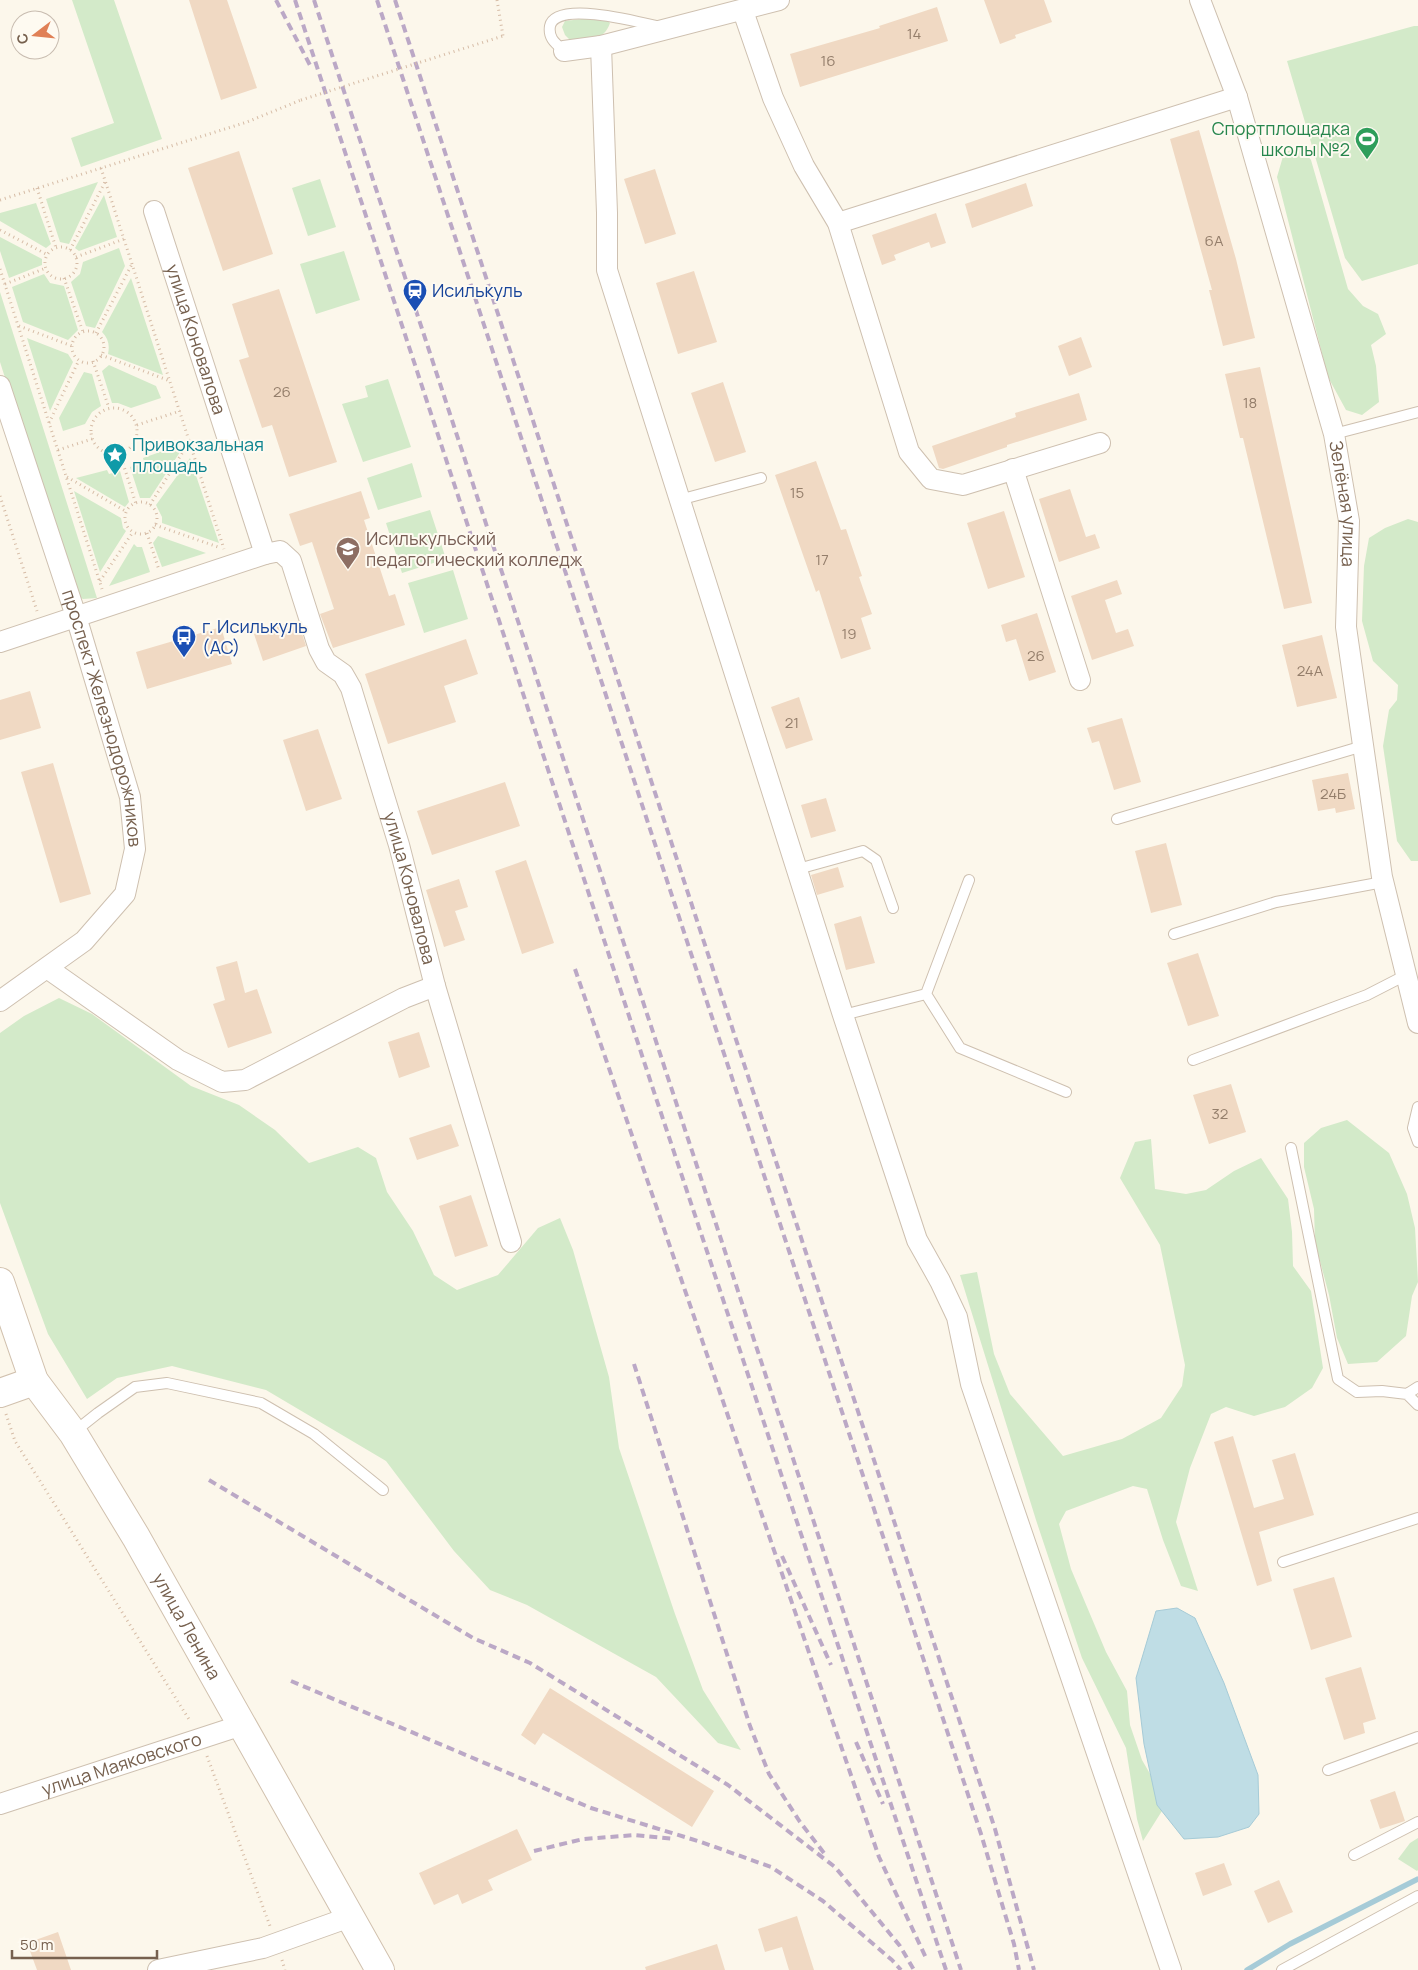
<svg xmlns="http://www.w3.org/2000/svg" width="1418" height="1970" font-family="Manrope,sans-serif">
	<rect width="100%" height="100%" fill="#fcf7eb"/>
	<path fill="#d3eac9" d="M72,0H114L162,139L81,167L71,138L114,123Z
		M598,17L607,20L610,23C604,42 587,38 570,40L565,35L562,27L565,21Z
		M1414,26H1418V264L1362,281L1345,258L1287,61Z
		M1300,146L1311,160L1348,289L1363,306L1378,314L1386,334L1371,345L1376,366L1379,402L1362,415L1346,410L1328,377L1277,177L1284,153Z
		M320,179L336,227L308,236L292,188Z
		M98,182L69,244L60,242L46,199Z
		M104,195L117,237L79,251L75,248Z
		M36,203L51,244L46,248L0,221V213Z
		M0,237L42,259V265L9,278L0,251Z
		M119,248L125,266L95,328L86,326L71,282L80,274L83,262Z
		M344,251L360,300L316,314L300,264Z
		M44,274L50,283L64,286L78,330L68,340L23,322L12,287Z
		M131,278L163,375L108,354C110,345 108,338 102,332Z
		M0,292L97,598L83,599L74,593L0,362Z
		M27,338L68,354L73,362L50,411Z
		M109,365L156,386L161,398L131,408L118,403H112L102,371Z
		M84,372L92,374L101,406L92,412L85,424L63,431L59,418Z
		M388,379L411,447L363,462L342,404L368,397L365,386Z
		M177,446L182,449L150,498H140L130,467L144,462L143,458Z
		M190,458L219,543L162,523V517L156,505Z
		M412,463L422,497L378,510L367,478Z
		M107,470L109,474L120,471L129,502L125,507L76,478Z
		M74,491L121,518L123,528L126,531L100,572Z
		M430,510L446,559L402,573L386,523Z
		M1408,519L1418,522V861H1411L1397,841L1383,746L1389,710L1397,700L1398,685L1373,661L1362,621L1364,566L1369,538L1385,528Z
		M158,536L206,553L162,567L153,543Z
		M134,544L137,547H142L150,572L109,586Z
		M453,570L468,619L424,633L408,583Z
		M59,998L92,1014L191,1086L239,1105L275,1130L309,1163L358,1147L376,1158L387,1192L413,1231L434,1275L457,1290L498,1275L538,1228L560,1218L573,1250L609,1377L619,1448L675,1614L703,1690L741,1750L718,1743L656,1677L527,1605L490,1590L454,1551L386,1461L266,1390L172,1366L117,1378L87,1399L48,1334L0,1203V1033L24,1016Z
		M1347,1120L1389,1153L1407,1194L1415,1228L1418,1282L1412,1296L1406,1336L1377,1362L1348,1364L1337,1338L1329,1295L1315,1242L1314,1209L1304,1167V1143L1321,1128Z
		M1151,1139L1155,1189L1186,1194L1206,1190L1234,1171L1261,1158L1288,1199L1292,1232L1293,1266L1311,1291L1323,1368L1312,1388L1285,1407L1254,1416L1226,1407L1211,1414L1190,1468L1176,1522L1198,1591L1181,1586L1163,1540L1147,1489L1133,1486L1066,1511L1059,1524L1071,1569L1106,1652L1127,1691L1130,1725L1142,1760L1167,1803L1143,1841L1137,1819L1126,1748L1082,1658L1036,1520L960,1275L977,1272L994,1354L1010,1394L1063,1456L1122,1439L1161,1418L1182,1386L1185,1365L1160,1245L1120,1178L1135,1142Z
		M1418,1838V1870L1417,1871L1398,1859L1410,1843Z"/>
	<path fill="#bfdde5" stroke="#a6cbd7" d="M1177,1608L1195,1618L1224,1683L1258,1775L1259,1814L1249,1827L1218,1837L1184,1839L1157,1805L1144,1744L1136,1678L1156,1611Z"/>
	<g fill="none" stroke-linecap="round" stroke-linejoin="round">
		<path stroke="#a6cbd7" stroke-width="5.5" d="M1247,1970L1290,1944L1418,1879"/>
	</g>
	<path fill="#f0d9c3" d="M189,0H227L257,88L221,100Z
		M984,0H1044L1052,22L1015,35L1016,38L1000,44Z
		M937,7L948,41L800,87L790,54L880,28L879,26Z
		M1199,130L1236,259L1255,338L1223,346L1209,290H1212L1170,139Z
		M239,151L273,254L223,271L188,168Z
		M655,169L676,234L645,244L624,179Z
		M1026,183L1033,206L972,228L965,204Z
		M936,213L946,243L931,248L929,242L894,255L896,260L882,265L872,235Z
		M694,271L717,342L678,354L656,283Z
		M279,289L337,462L289,477L272,425L262,428L239,360L249,357L232,304Z
		M1081,337L1092,367L1069,376L1058,346Z
		M1260,367L1312,603L1284,609L1243,438H1240L1225,374Z
		M723,382L746,452L715,462L691,393Z
		M1079,393L1087,420L1007,445V447L943,469L939,468L932,446L1016,417L1015,413Z
		M816,461L841,530L846,529L862,576L859,577L872,614L861,618L871,649L841,659L819,590L816,592L775,475Z
		M1070,489L1086,537L1095,534L1100,548L1059,562L1039,499Z
		M361,491L370,518L364,520L389,596L395,594L405,625L333,648L320,614L334,609L312,542L300,546L289,514Z
		M1004,511L1025,577L988,589L967,523Z
		M1117,580L1122,594L1105,600L1116,633L1128,629L1134,646L1092,660L1071,596Z
		M1037,613L1056,672L1029,681L1016,639L1006,642L1001,625Z
		M294,621V622L298,621L306,646L263,661L254,634Z
		M221,627L232,664L147,689L136,652Z
		M1322,635L1337,698L1297,707L1282,645Z
		M466,639L478,674L444,686L456,722L388,744L365,674Z
		M30,691L41,728L0,740V700Z
		M799,697L813,740L786,749L771,707Z
		M1122,718L1141,782L1114,790L1099,741L1092,743L1087,728Z
		M318,729L342,799L306,811L283,740Z
		M53,763L91,894L60,903L21,772Z
		M1348,773L1355,809L1336,813L1335,808L1318,811L1312,780Z
		M505,782L520,826L432,855L417,811Z
		M826,798L836,831L811,838L801,805Z
		M1166,843L1182,905L1151,913L1135,851Z
		M526,860L554,943L522,954L495,871Z
		M838,867L844,887L817,895L811,875Z
		M459,879L468,907L455,911L465,940L444,947L426,890Z
		M861,916L875,963L846,970L834,924Z
		M1198,953L1219,1016L1188,1026L1167,963Z
		M237,961L245,993L257,989L272,1033L228,1048L213,1004L225,1000L216,967Z
		M419,1032L430,1067L399,1078L388,1042Z
		M1231,1084L1246,1132L1209,1144L1193,1095Z
		M451,1124L459,1146L417,1160L409,1138Z
		M471,1195L488,1246L455,1257L439,1206Z
		M1233,1436L1254,1508L1284,1499L1272,1460L1295,1453L1314,1515L1259,1532L1272,1581L1257,1586L1214,1442Z
		M1334,1577L1352,1637L1311,1650L1293,1589Z
		M1361,1667L1376,1719L1363,1723L1365,1733L1344,1740L1325,1678Z
		M550,1688L714,1791L692,1827L543,1733L535,1745L521,1735Z
		M1395,1791L1405,1821L1380,1829L1370,1800Z
		M517,1829L532,1860L488,1880L493,1890L462,1904L458,1894L434,1905L419,1873Z
		M1224,1863L1232,1885L1203,1896L1195,1873Z
		M1279,1880L1293,1912L1268,1923L1254,1891Z
		M797,1916L814,1970H789L782,1947L765,1952L758,1929Z
		M58,1932L71,1970H37L27,1943Z
		M717,1944L725,1970H646L645,1967Z"/>
	<g fill="none" stroke-linecap="round" stroke-linejoin="round">
		<defs>
			<path id="lane" d="M564,51C555,43 548,38 550,26C556,0 639,22 660,27
				M1334,434L1418,412
				M679,500L761,478
				M1117,819L1363,746
				M798,869L863,851L876,860L893,908
				M969,880L926,994L960,1048L1066,1092
				M1174,934L1276,902L1383,882
				M843,1015L926,994
				M1193,1060L1367,995L1406,975
				M1418,1107L1413,1128L1418,1142
				M1291,1148L1338,1379L1357,1392L1382,1391L1407,1394L1418,1405
				M1407,1394L1418,1387
				M74,1432L98,1413L135,1387L167,1383L261,1403L314,1434L383,1490
				M1283,1562L1418,1518
				M1328,1770L1418,1737
				M1354,1855L1418,1822
				M1282,1970L1418,1896"/>
			<g id="street">
				<path id="s1" d="M1200,0L1237,97L1334,434L1349,521L1346,627L1382,877L1418,1023"/>
				<path d="M743,11L773,98L804,166L838,223L909,452L931,479L963,485L1100,443"/>
				<path d="M601,46L607,213V270L843,1015L917,1240L940,1281L957,1317L971,1384L1171,1970"/>
				<path d="M564,51L601,46L779,0"/>
				<path id="s2" d="M154,211L265,554"/>
				<path d="M838,223L1237,97"/>
				<path id="s3" d="M0,386L75,613L130,797L135,849L125,894L84,941L0,1001"/>
				<path d="M1013,469L1080,680"/>
				<path id="s4" d="M0,642L265,554L280,551L291,561L319,649L326,662L343,674L351,688L399,845L435,986L511,1242"/>
				<path d="M47,968L178,1060L222,1082L245,1080L404,998L435,986"/>
				<path id="s5" d="M0,1804L242,1725"/>
				<path d="M158,1970L263,1948L350,1917"/>
			</g>
			<g id="secondary">
				<path id="s6" d="M0,1282L34,1381L73,1433L136,1537L380,1970"/>
				<path d="M0,1393L34,1381"/>
			</g>
		</defs>
		<use href="#lane" stroke="#cec0b0" stroke-width="12"/>
		<use href="#street" stroke="#cec0b0" stroke-width="22"/>
		<use href="#secondary" stroke="#d1c1ae" stroke-width="30"/>
		<path stroke="#d6bca6" stroke-width="3" stroke-dasharray="1 4" stroke-linecap="butt" d="M497,0L503,36
			M101,168L224,549
			M37,188L56,248
			M0,200L247,122L301,100
			M0,230L48,255
			M45 263a16 16 0 1 1 32 0a16 16 0 1 1-32 0Z
			M70,250L105,182
			M76,257L124,239
			M0,269L102,589
			M64,278L83,332
			M5,284L46,268
			M19,326L72,346
			M72 347a16 16 0 1 1 32 0a16 16 0 1 1-32 0Z
			M96,333L132,264
			M101,355L170,381
			M93,361L109,408
			M91 431a23 23 0 1 1 46 0a23 23 0 1 1-46 0Z
			M49,423L79,360
			M137,425L180,411
			M58,450L92,439
			M120,454L136,504
			M67,477L127,512
			M0,496L37,611
			M125 518a16 16 0 1 1 32 0a16 16 0 1 1-32 0Z
			M150,505L189,442
			M155,525L221,548
			M147,533L159,570
			M100,581L133,532
			M6,1414L15,1441L190,1721
			M207,1756L270,1926
			M282,1960L285,1970"/>
		<use href="#lane" stroke="#fff" stroke-width="10"/>
		<use href="#street" stroke="#fff" stroke-width="20"/>
		<use href="#secondary" stroke="#fff" stroke-width="28"/>
		<path stroke="#bba8c6" stroke-width="4" stroke-dasharray="8 5" stroke-linecap="butt" d="M276,0L312,69
			M295,0L656,1098L946,1970
			M314,0L961,1970
			M377,0L981,1834L1014,1944L1019,1970
			M395,0L995,1829L1034,1970
			M575,969L879,1857L926,1958
			M634,1364L750,1726L769,1774L800,1822L824,1853
			M209,1480L473,1638L530,1663L728,1785L835,1867L900,1946L914,1970
			M782,1556L831,1665
			M291,1681L591,1808L701,1842L771,1867L823,1901L892,1960L901,1970
			M856,1742L883,1804
			M534,1851L583,1839L635,1835L675,1839"/>
		<path stroke="#d6bca6" stroke-width="3" stroke-dasharray="1 4" stroke-linecap="butt" d="M301,100L503,36"/>
	</g>
	<defs>
		<symbol id="stadium-pin" viewBox="-11 -11 22 30"><path d="M0 17L-7.5 6A9.5 9.5 0 1 1 7.5 6Z" fill="#2e9e5b" stroke="#fefaf1"/><path d="M0-5a6.5 5 0 1 0 0 10a6.5 5 0 1 0 0-10ZM-3.5-1.8h7v3.6h-7Z" fill="#fff"/></symbol>
		<symbol id="station-pin" viewBox="-11 -11 22 30"><path d="M0 17L-7.5 6A9.5 9.5 0 1 1 7.5 6Z" fill="#1a4fb4" stroke="#fefaf1"/><path d="M-3-6H3Q5-6 5-4V2Q5 4 3 4L4.5 6H3L1.5 4h-3L-3 6H-4.5L-3 4Q-5 4-5 2V-4Q-5-6-3-6ZM-3.5-4v3h7v-3ZM-3.5 1v1.5H-2V1ZM2 1v1.5H3.5V1Z" fill="#fff"/></symbol>
		<symbol id="sight-pin" viewBox="-11 -11 22 30"><path d="M0 17L-7.5 6A9.5 9.5 0 1 1 7.5 6Z" fill="#0f9aa8" stroke="#fefaf1"/><path d="M0-6L1.8-2.2L6-1.7L2.9 1.2L3.7 5.4L0 3.3L-3.7 5.4L-2.9 1.2L-6-1.7L-1.8-2.2Z" fill="#fff"/></symbol>
		<symbol id="university-pin" viewBox="-11 -11 22 30"><path d="M0 17L-7.5 6A9.5 9.5 0 1 1 7.5 6Z" fill="#8d6e63" stroke="#fefaf1"/><path d="M0-5L7-2L0 1L-7-2ZM-4 1L0 2.5L4 1V4Q0 6-4 4Z" fill="#fff"/></symbol>
		<symbol id="bus-pin" viewBox="-11 -11 22 30"><path d="M0 17L-7.5 6A9.5 9.5 0 1 1 7.5 6Z" fill="#1a4fb4" stroke="#fefaf1"/><path d="M-5-6H5V4H4V6H2V4H-2V6H-4V4H-5ZM-3.5-4V0h7V-4ZM-3.5 1.2v1.5H-2V1.2ZM2 1.2v1.5H3.5V1.2Z" fill="#fff"/></symbol>
	</defs>
	<g fill-rule="evenodd">
		<use href="#stadium-pin" x="1353" y="125" width="28" height="38"/>
		<use href="#station-pin" x="401" y="277" width="28" height="38"/>
		<use href="#sight-pin" x="101" y="441" width="28" height="38"/>
		<use href="#university-pin" x="334" y="535" width="28" height="38"/>
		<use href="#bus-pin" x="170" y="623" width="28" height="38"/>
	</g>
	<g text-anchor="middle" stroke-width="4" stroke-linejoin="round" paint-order="stroke">
		<g font-size="15" fill="#947e6b">
			<text x="914" y="39">14</text>
			<text x="828" y="66">16</text>
			<text x="1214" y="246">6А</text>
			<text x="282" y="397">26</text>
			<text x="1250" y="408">18</text>
			<text x="797" y="498">15</text>
			<text x="822" y="565">17</text>
			<text x="849" y="639">19</text>
			<text x="1036" y="661">26</text>
			<text x="1310" y="676">24А</text>
			<text x="792" y="728">21</text>
			<text x="1333" y="799">24Б</text>
			<text x="1220" y="1119">32</text>
		</g>
		<g font-size="18" fill="#27864d" stroke="#fefaf1" text-anchor="end">
			<text x="1350" y="135">Спортплощадка<tspan x="1350" dy="21">школы №2</tspan></text>
		</g>
		<g font-size="18" fill="#164399" stroke="#fefaf1" text-anchor="start">
			<text x="432" y="297">Исилькуль</text>
			<text x="202" y="633">г. Исилькуль<tspan x="202" dy="21">(АС)</tspan></text>
		</g>
		<g font-size="18" fill="#76604e" stroke="#fefaf1">
			<text dy="6" stroke="none"><textPath href="#s2" startOffset="135">улица Коновалова</textPath></text>
			<text dy="6" stroke="none"><textPath href="#s1" startOffset="525">Зелёная улица</textPath></text>
			<text dy="6" stroke="none"><textPath href="#s3" startOffset="348">проспект Железнодорожников</textPath></text>
			<text dy="6" stroke="none"><textPath href="#s4" startOffset="662">улица Коновалова</textPath></text>
			<text dy="6" stroke="none"><textPath href="#s6" startOffset="394">улица Ленина</textPath></text>
			<text dy="6" stroke="none"><textPath href="#s5" startOffset="128">улица Маяковского</textPath></text>
		</g>
		<g font-size="18" fill="#0d838f" stroke="#fefaf1" text-anchor="start">
			<text x="132" y="451">Привокзальная<tspan x="132" dy="21">площадь</tspan></text>
		</g>
		<g font-size="18" fill="#785e54" stroke="#fefaf1" text-anchor="start">
			<text x="366" y="545">Исилькульский<tspan x="366" dy="21">педагогический колледж</tspan></text>
		</g>
	</g>
	<g transform="translate(35 35) rotate(254)"><circle r="24" fill="#fefaf1" stroke="#c8bcb0"/>
	<path d="M0-4L9 19L0 12L-9 19Z" fill="#e08056"/>
	<text y="-8" font-size="14" font-weight="bold" text-anchor="middle" fill="#76604e">С</text>
	</g>
	<path d="M12 1950v8h145v-8" fill="none" stroke="#76604e" stroke-width="2.5"/>
	<text x="20" y="1950" font-size="15" fill="#76604e" stroke="#fefaf1" stroke-width="4" paint-order="stroke">50 m</text>
</svg>
